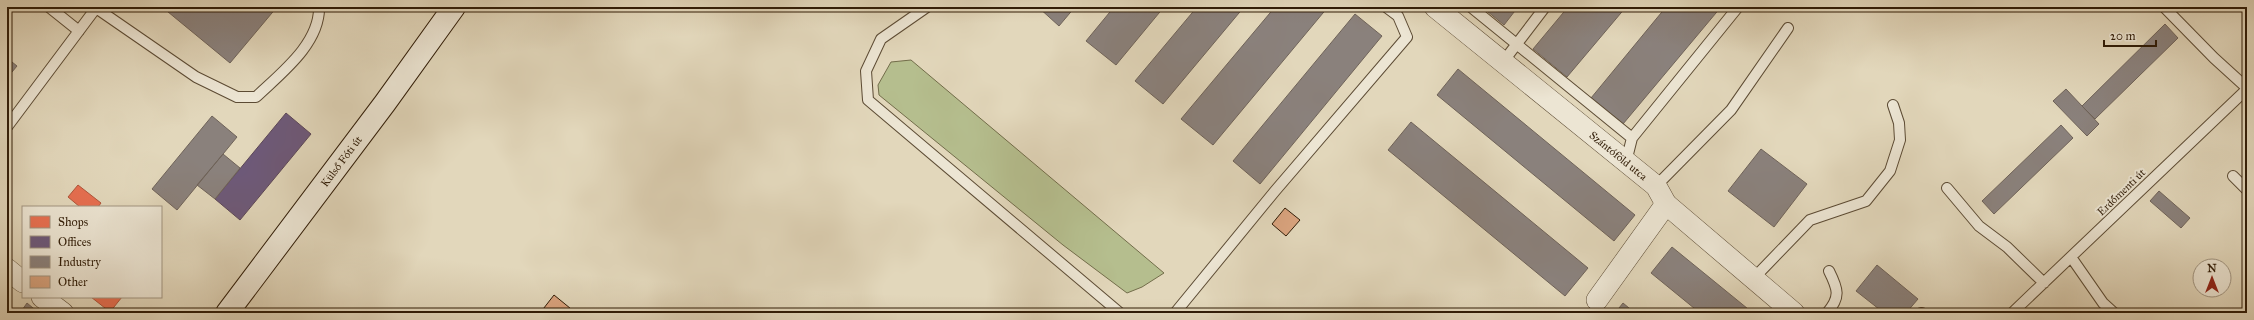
<svg xmlns="http://www.w3.org/2000/svg" width="2254" height="320" font-family="'IM FELL Great Primer',serif">
	<rect width="100%" height="100%" fill="#e2d7bb"/>
	<filter id="stains"><feTurbulence type="fractalNoise" baseFrequency=".005" numOctaves="4"/><feColorMatrix values="0 0 0 0 .2 0 0 0 0 .09 0 0 0 0 .02 0 0 0 .5 -.17"/></filter>
	<radialGradient id="worn" r=".72"><stop offset=".6" stop-color="#630" stop-opacity="0"/><stop offset="1" stop-color="#630" stop-opacity=".3"/></radialGradient>
	<path fill="#b5be8e" stroke="#726d4a" d="M911,60L1164,273L1142,287L1127,293L1063,245L879,95L878,85L891,62Z"/>
	<path fill="#e76f51" stroke="#b0563b" d="M78,185L101,203L98,207H80L68,197Z
		M91,297H122L110,312Z"/>
	<path fill="#6d597a" stroke="#5b4758" d="M286,113L311,134L240,220L215,199Z"/>
	<path fill="#8a817c" stroke="#6f6359" d="M162,7H277L230,63Z
		M1038,7H1075L1059,26Z
		M1114,7H1164L1116,65L1086,41Z
		M1197,7H1244L1163,104L1135,81Z
		M1275,7H1328L1213,145L1181,119Z
		M1482,7H1518L1504,25Z
		M1568,7H1626L1567,77L1533,49Z
		M1666,7H1721L1623,124L1591,98Z
		M1355,14L1382,36L1260,184L1233,161Z
		M2165,24L2178,38L2095,119L2082,106Z
		M7,58L17,66L7,78Z
		M1458,69L1635,215L1614,241L1437,95Z
		M2066,89L2099,124L2087,136L2053,101Z
		M212,116L237,137L177,210L152,189Z
		M1411,122L1588,268L1565,296L1388,150Z
		M2061,125L2073,138L1994,214L1982,201Z
		M1761,149L1807,184L1774,227L1728,191Z
		M223,154L240,168L215,199L197,185Z
		M2159,191L2190,218L2181,228L2150,201Z
		M1672,247L1753,313H1700L1651,273Z
		M1877,265L1918,299L1906,313H1884L1856,291Z
		M27,303L39,313H20Z
		M1623,303L1635,313H1615Z"/>
	<path fill="#daa47f" stroke="#301c07" d="M1285,208L1300,220L1286,236L1272,224Z
		M554,295L576,313H540Z"/>
	<g fill="none" stroke-linecap="round" stroke-linejoin="round">
		<defs>
			<path id="service" d="M49,7L79,31
				M927,7L881,39L866,71L868,100L1120,313
				M1471,7L1632,138
				M2164,7L2214,58L2247,88
				M1503,62L1545,7
				M7,127L96,8L196,77L237,97H256C280,74 320,44 319,7
				M1626,162L1632,138L1738,7
				M2233,176L2247,190
				M1656,186L1731,110L1788,28
				M1947,188L1979,226L2007,247L2044,283
				M2071,257L2103,303L2114,313
				M1754,278L1810,220L1866,201L1890,171L1900,140L1899,123L1893,105
				M1175,313L1275,191L1407,37L1398,16L1386,7
				M1827,313C1841,297 1838,289 1829,271
				M1921,313H1922
				M2012,313L2247,89"/>
			<g id="minor">
				<path id="s1" d="M1435,7L1656,186L1666,204L1794,313"/>
				<path d="M7,269L23,282"/>
				<path d="M42,297L63,313"/>
				<path d="M1597,300L1666,204"/>
			</g>
			<g id="secondary">
				<path id="s2" d="M227,313L385,103L454,7"/>
			</g>
		</defs>
		<use href="#service" stroke="#5c4b34" stroke-width="12"/>
		<use href="#minor" stroke="#5c4b34" stroke-width="22"/>
		<use href="#secondary" stroke="#301c07" stroke-width="24"/>
		<use href="#service" stroke="#ece5d3" stroke-width="10"/>
		<use href="#minor" stroke="#ece5d3" stroke-width="21"/>
		<use href="#secondary" stroke="#ece5d3" stroke-width="22"/>
	</g>
	<g text-anchor="middle" stroke-width="4" stroke-linejoin="round" paint-order="stroke">
		<g font-size="11" fill="#301c07" stroke="#ece5d3">
			<text dy="4" stroke="none"><textPath href="#s1" startOffset="236">Szántóföld utca</textPath></text>
			<text dy="4" stroke="none"><textPath href="#s2" startOffset="190">Külső Fóti út</textPath></text>
			<text transform="translate(2121 192) rotate(-44)" y="4">Erdőmenti út</text>
		</g>
	</g>
	<rect width="2254" height="320" fill="none" stroke="#e2d7bb" stroke-width="24"/>
	<rect x="8" y="8" width="2238" height="304" fill="none" stroke="#301c07" stroke-width="2"/>
	<rect x="12" y="12" width="2230" height="296" fill="none" stroke="#301c07"/>
	<rect x="22" y="206" width="140" height="92" fill="#ece5d3" stroke="#a19581"/>
	<rect x="30" y="216" width="20" height="12" fill="#e76f51" stroke="#a19581"/>
	<text x="58" y="226" font-size="12" fill="#301c07">Shops</text>
	<rect x="30" y="236" width="20" height="12" fill="#6d597a" stroke="#a19581"/>
	<text x="58" y="246" font-size="12" fill="#301c07">Offices</text>
	<rect x="30" y="256" width="20" height="12" fill="#8a817c" stroke="#a19581"/>
	<text x="58" y="266" font-size="12" fill="#301c07">Industry</text>
	<rect x="30" y="276" width="20" height="12" fill="#daa47f" stroke="#a19581"/>
	<text x="58" y="286" font-size="12" fill="#301c07">Other</text>
	<g transform="translate(2212 278)"><circle r="19" fill="#ece5d3" stroke="#a19581"/>
	<path d="M0-3L7 15L0 10L-7 15Z" fill="#8f2418"/>
	<text y="-6" font-size="11" font-weight="bold" text-anchor="middle" fill="#301c07">N</text>
	</g>
	<path d="M2104 40v6h52v-6" fill="none" stroke="#301c07" stroke-width="2"/>
	<text x="2110" y="40" font-size="12" fill="#301c07" stroke="#ece5d3" stroke-width="3" paint-order="stroke">20 m</text>
	<rect width="100%" height="100%" filter="url(#stains)"/>
	<rect width="100%" height="100%" fill="url(#worn)"/>
</svg>
